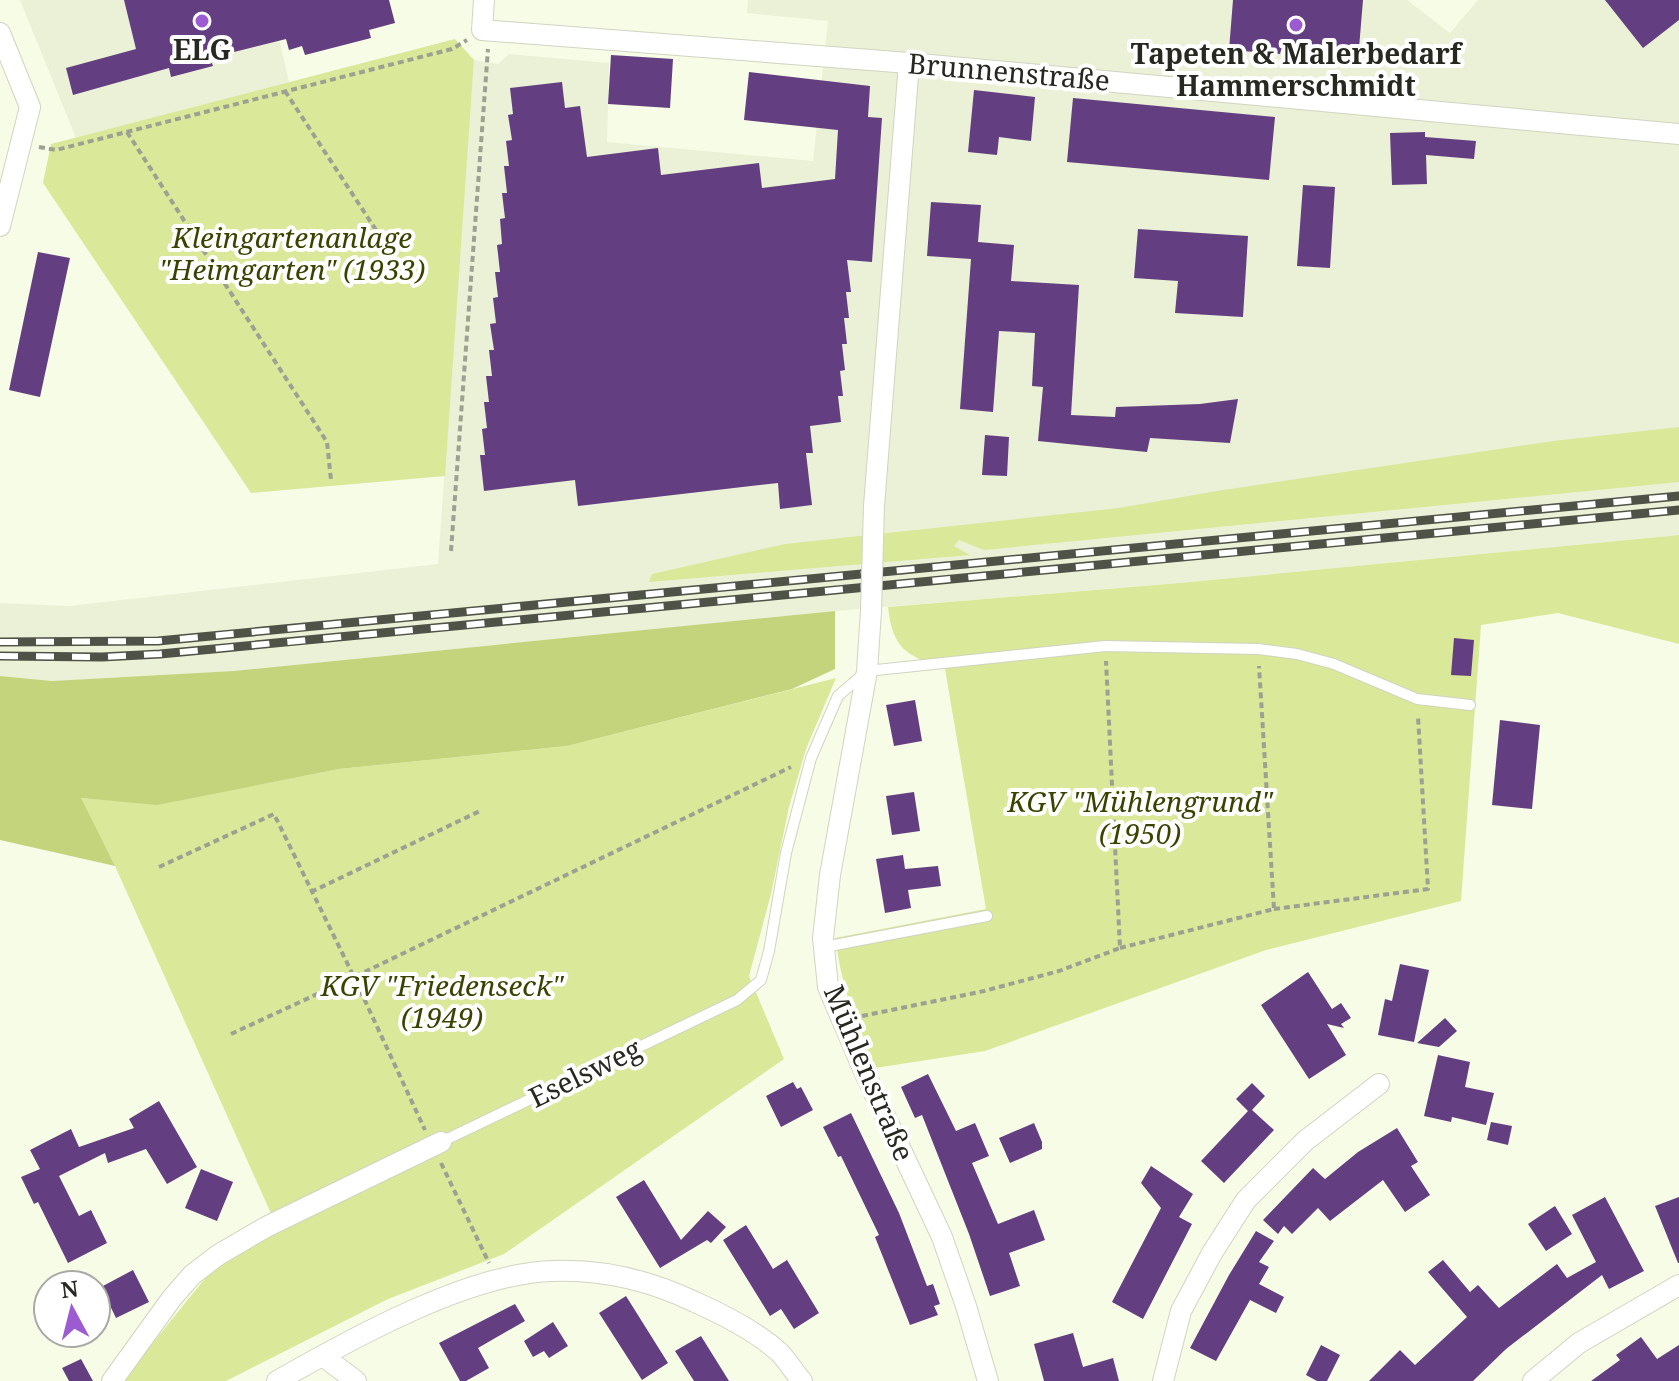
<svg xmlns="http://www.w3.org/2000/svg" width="1679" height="1381" font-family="'Noto Serif',serif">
	<rect width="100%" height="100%" fill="#f7fce7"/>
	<path fill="#ebf1d6" d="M20,0H270L289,82L76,138Z
		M748,0H1407L1450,33L1478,0H1679V535L1180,583L835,611L233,671L52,681L0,676V603L69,606L438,564L474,60L498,64L509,54L609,63L607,142L813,161L828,21L747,13Z"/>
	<path fill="#d9e899" d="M455,39L474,60L445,476L251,493L43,183L51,144Z
		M1679,427V482L984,550L959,540L954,546L970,555L649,582L652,574L785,544L1119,508L1217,491L1553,441Z
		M1679,535V644L1558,613L1481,625L1461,901L1266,950L985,1051L875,1068C855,1023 842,986 835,938L986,909L945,669C906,655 893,650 888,607L1180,583Z
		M836,678L806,749L789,807L771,894L749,976L784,1059L504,1254L388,1299L226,1381H122L207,1276L239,1251L278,1229L115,866L80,798L158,804L339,769L567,746Z"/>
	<path fill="#c3d47d" d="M835,611V669L792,689L567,746L339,769L157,805L81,798L115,866L0,840V676L52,681L233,671Z"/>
	<path fill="#633f81" d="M124,0H389L395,23L369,30L371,38L305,55L302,46L289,50L286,39L210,58L213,66L171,77L169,68L73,95L66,68L136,49Z
		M1233,0H1363L1358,60L1312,56V53L1281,50L1280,54L1229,50Z
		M1605,0H1679V20L1643,48Z
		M611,55L673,59L670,108L608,104Z
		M749,72L870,86L868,117L882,118L872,262L847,260L851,292H846L849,318H844L847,344H842L845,370L840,371L843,396H838L841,422L810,426L813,453H806L812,505L780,509L778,483L578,506L575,480L484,491L480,455H485L482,429L487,428L484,402H489L486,376H492L489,350H494L490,324L496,323L493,298L498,297L495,272H500L497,245L502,244L500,219L505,218L502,193H507L504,166H509L506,141L512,140L508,115L513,114L510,88L562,82L565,108L580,106L587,157L658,148L661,175L759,163L762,188L835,179L838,130L744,120Z
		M974,90L1035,97L1031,141L999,137L997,155L968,152Z
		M1073,98L1275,117L1269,180L1067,162Z
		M1425,132V137L1476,141L1474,159L1426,155L1427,184L1392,185L1390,133Z
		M1303,185L1335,187L1330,268L1297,266Z
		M931,202L981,205L978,242L1014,245L1011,281L1079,285L1071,415L1115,417L1116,407L1200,404L1238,399L1230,443L1150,438L1147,452L1038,441L1043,387L1032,386L1035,333L999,331L993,412L960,409L971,259L927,256Z
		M1138,229L1248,236L1243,317L1175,313L1178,281L1134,278Z
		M38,252L70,258L40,397L9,390Z
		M985,435L1009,437L1007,476L982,475Z
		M1454,638L1474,640L1471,676L1451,675Z
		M915,700L922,741L894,746L886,705Z
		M1500,720L1540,725L1532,809L1492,805Z
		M914,792L920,831L892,835L886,796Z
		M903,855L905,869L938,866L941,886L908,890L911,908L885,913L876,859Z
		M1400,964L1429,970L1414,1042L1378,1035L1385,999L1392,1001Z
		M1308,972L1332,1009L1341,1003L1351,1018L1341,1024L1344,1028L1327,1024L1346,1055L1309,1079L1261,1005Z
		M1445,1018L1457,1031L1439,1047L1417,1043Z
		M1438,1055L1470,1062L1465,1087L1494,1093L1486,1125L1452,1117L1451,1122L1424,1116Z
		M928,1074L956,1131L975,1123L989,1156L972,1163L998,1224L1034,1210L1045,1240L1009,1253L1020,1286L990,1296L969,1234L922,1115L915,1118L901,1087Z
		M793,1082L797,1089L801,1087L813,1110L781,1127L766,1096Z
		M1252,1083L1265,1096L1252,1110L1274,1130L1224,1183L1201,1161L1248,1111L1236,1099Z
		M159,1101L197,1167L167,1184L146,1149L108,1163L105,1153L59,1176L79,1216L91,1210L107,1243L68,1263L38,1202L34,1204L21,1177L40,1169L30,1150L71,1129L79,1147L134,1128L129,1119Z
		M851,1113L899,1213L927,1286L933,1284L940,1304L934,1306L938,1315L910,1325L875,1237L879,1235L841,1156L838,1157L823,1127Z
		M1491,1122L1512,1126L1508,1145L1487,1140Z
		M1034,1123L1042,1142V1149L1010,1163L999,1138Z
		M1397,1128L1418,1162L1411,1166L1430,1195L1405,1212L1383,1180L1330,1221L1318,1208L1292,1234L1284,1226L1278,1234L1263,1220L1313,1168L1325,1179L1358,1152Z
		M1151,1166L1193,1194L1179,1217L1192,1224L1143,1319L1112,1302L1161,1208L1141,1183Z
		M201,1169L233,1182L217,1221L185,1208Z
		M644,1180L681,1240L708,1211L726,1227L711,1243L707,1240L660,1268L616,1197Z
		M1605,1197L1644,1271L1609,1289L1602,1275L1506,1349L1473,1381H1369L1400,1350L1415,1365L1467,1317L1428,1272L1443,1260L1470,1292L1478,1285L1499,1308L1557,1264L1567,1278L1596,1262L1572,1215Z
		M1679,1197V1263H1678L1655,1206Z
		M1555,1206L1572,1234L1546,1251L1528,1224Z
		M746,1225L773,1269L787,1260L819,1313L794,1329L781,1309L770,1316L723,1240Z
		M1256,1231L1274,1241L1259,1262L1269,1267L1259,1284L1284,1297L1276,1313L1250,1300L1216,1361L1190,1348L1229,1275Z
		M133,1270L149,1302L116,1318L101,1287Z
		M626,1296L668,1363L642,1380L599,1313Z
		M515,1304L525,1321L478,1348L489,1368L466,1381H460L439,1343Z
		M553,1322L568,1346L549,1358L544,1351L533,1357L524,1341Z
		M1073,1333L1083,1367L1113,1358L1119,1381H1044L1034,1344Z
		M701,1336L729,1381H694L675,1351Z
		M1641,1337L1657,1359L1679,1345V1381H1591L1620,1360L1616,1355Z
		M1321,1345L1340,1355L1327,1381H1317L1306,1375Z
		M81,1359L93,1381H69L62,1368Z"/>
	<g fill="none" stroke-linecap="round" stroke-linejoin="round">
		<defs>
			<path id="service" d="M824,947L987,916
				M441,1142L737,1000L761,980L769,951L786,853L811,758L838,696L867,671L1105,646L1258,649L1297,654L1334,664L1417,699L1470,705"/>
			<path id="minor" d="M484,0L482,30L909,63L1679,134
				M0,33L30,107L0,226
				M874,506L909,63
				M871,611L867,671L830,875L823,938L828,987L863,1069L942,1237L966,1306L988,1381
				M324,1357L356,1381
				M112,1381L172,1298L192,1275L218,1255L266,1227L441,1142
				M277,1381C351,1339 469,1273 553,1271C603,1269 651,1281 695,1302C724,1315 756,1331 779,1352C787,1360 794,1372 802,1381
				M1163,1381L1181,1311L1212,1253L1246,1200L1305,1141L1379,1084
				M1533,1381L1579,1343L1679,1285"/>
		</defs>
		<use href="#service" stroke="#d0d4c0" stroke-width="12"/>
		<use href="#minor" stroke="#d0d4c0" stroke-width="22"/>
		<path stroke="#9da191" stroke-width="4" stroke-dasharray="6 4" stroke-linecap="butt" d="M285,91L410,282
			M127,132L327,442L331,480
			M39,147L56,150L452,49L467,40
			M451,551L488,49
			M159,867L274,814L354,977L791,767
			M311,892L482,810
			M1274,909L1428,889L1418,716
			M1120,948L1274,909L1259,666
			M862,1016L984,991L1059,971L1120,948L1106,661
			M231,1034L354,977L425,1130
			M441,1163L489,1263"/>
		<use href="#service" stroke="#fff" stroke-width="10"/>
		<use href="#minor" stroke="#fff" stroke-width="20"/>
		<defs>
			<path id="rail" d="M0,642L158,641L1679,496
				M0,656L102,657L160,654L1679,510"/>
		</defs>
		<use href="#rail" stroke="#4f5247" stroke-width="9"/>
		<use href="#rail" stroke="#fff" stroke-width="6" stroke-dasharray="18" stroke-linecap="butt"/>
		<defs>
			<path id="minor-bridge" d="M871,611L874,506"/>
		</defs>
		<use href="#minor-bridge" stroke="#d0d4c0" stroke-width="22" stroke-linecap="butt"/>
		<use href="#minor-bridge" stroke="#fff" stroke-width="20"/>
	</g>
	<g fill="#9d5bd1" stroke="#fff" stroke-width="3">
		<circle cx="202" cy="21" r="8"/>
		<circle cx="1296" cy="25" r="8"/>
	</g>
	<g text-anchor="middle" stroke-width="8" stroke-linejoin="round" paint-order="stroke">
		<g font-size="28" font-weight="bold" fill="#272921" stroke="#fff">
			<text x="202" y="60">ELG</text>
			<text x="1296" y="64">Tapeten &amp; Malerbedarf<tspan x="1296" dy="32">Hammerschmidt</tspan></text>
		</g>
		<g font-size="28" fill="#272921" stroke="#fff">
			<text transform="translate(1009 72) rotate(5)" y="10">Brunnenstraße</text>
			<text transform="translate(585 1073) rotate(-26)" y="10">Eselsweg</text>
			<text transform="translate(869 1073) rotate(67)" y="10">Mühlenstraße</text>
		</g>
		<g font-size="28" font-style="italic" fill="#3a4300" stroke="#fff">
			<text x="292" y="248">Kleingartenanlage<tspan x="292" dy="32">"Heimgarten" (1933)</tspan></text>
			<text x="1140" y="812">KGV "Mühlengrund"<tspan x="1140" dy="32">(1950)</tspan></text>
			<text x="442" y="996">KGV "Friedenseck"<tspan x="442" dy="32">(1949)</tspan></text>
		</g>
	</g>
	<g transform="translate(72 1309) rotate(353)"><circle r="38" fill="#ffffff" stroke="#a9a9a6" stroke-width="2"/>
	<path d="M0-6L14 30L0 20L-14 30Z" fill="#9d5bd1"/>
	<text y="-12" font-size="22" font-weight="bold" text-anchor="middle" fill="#272921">N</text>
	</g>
</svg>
